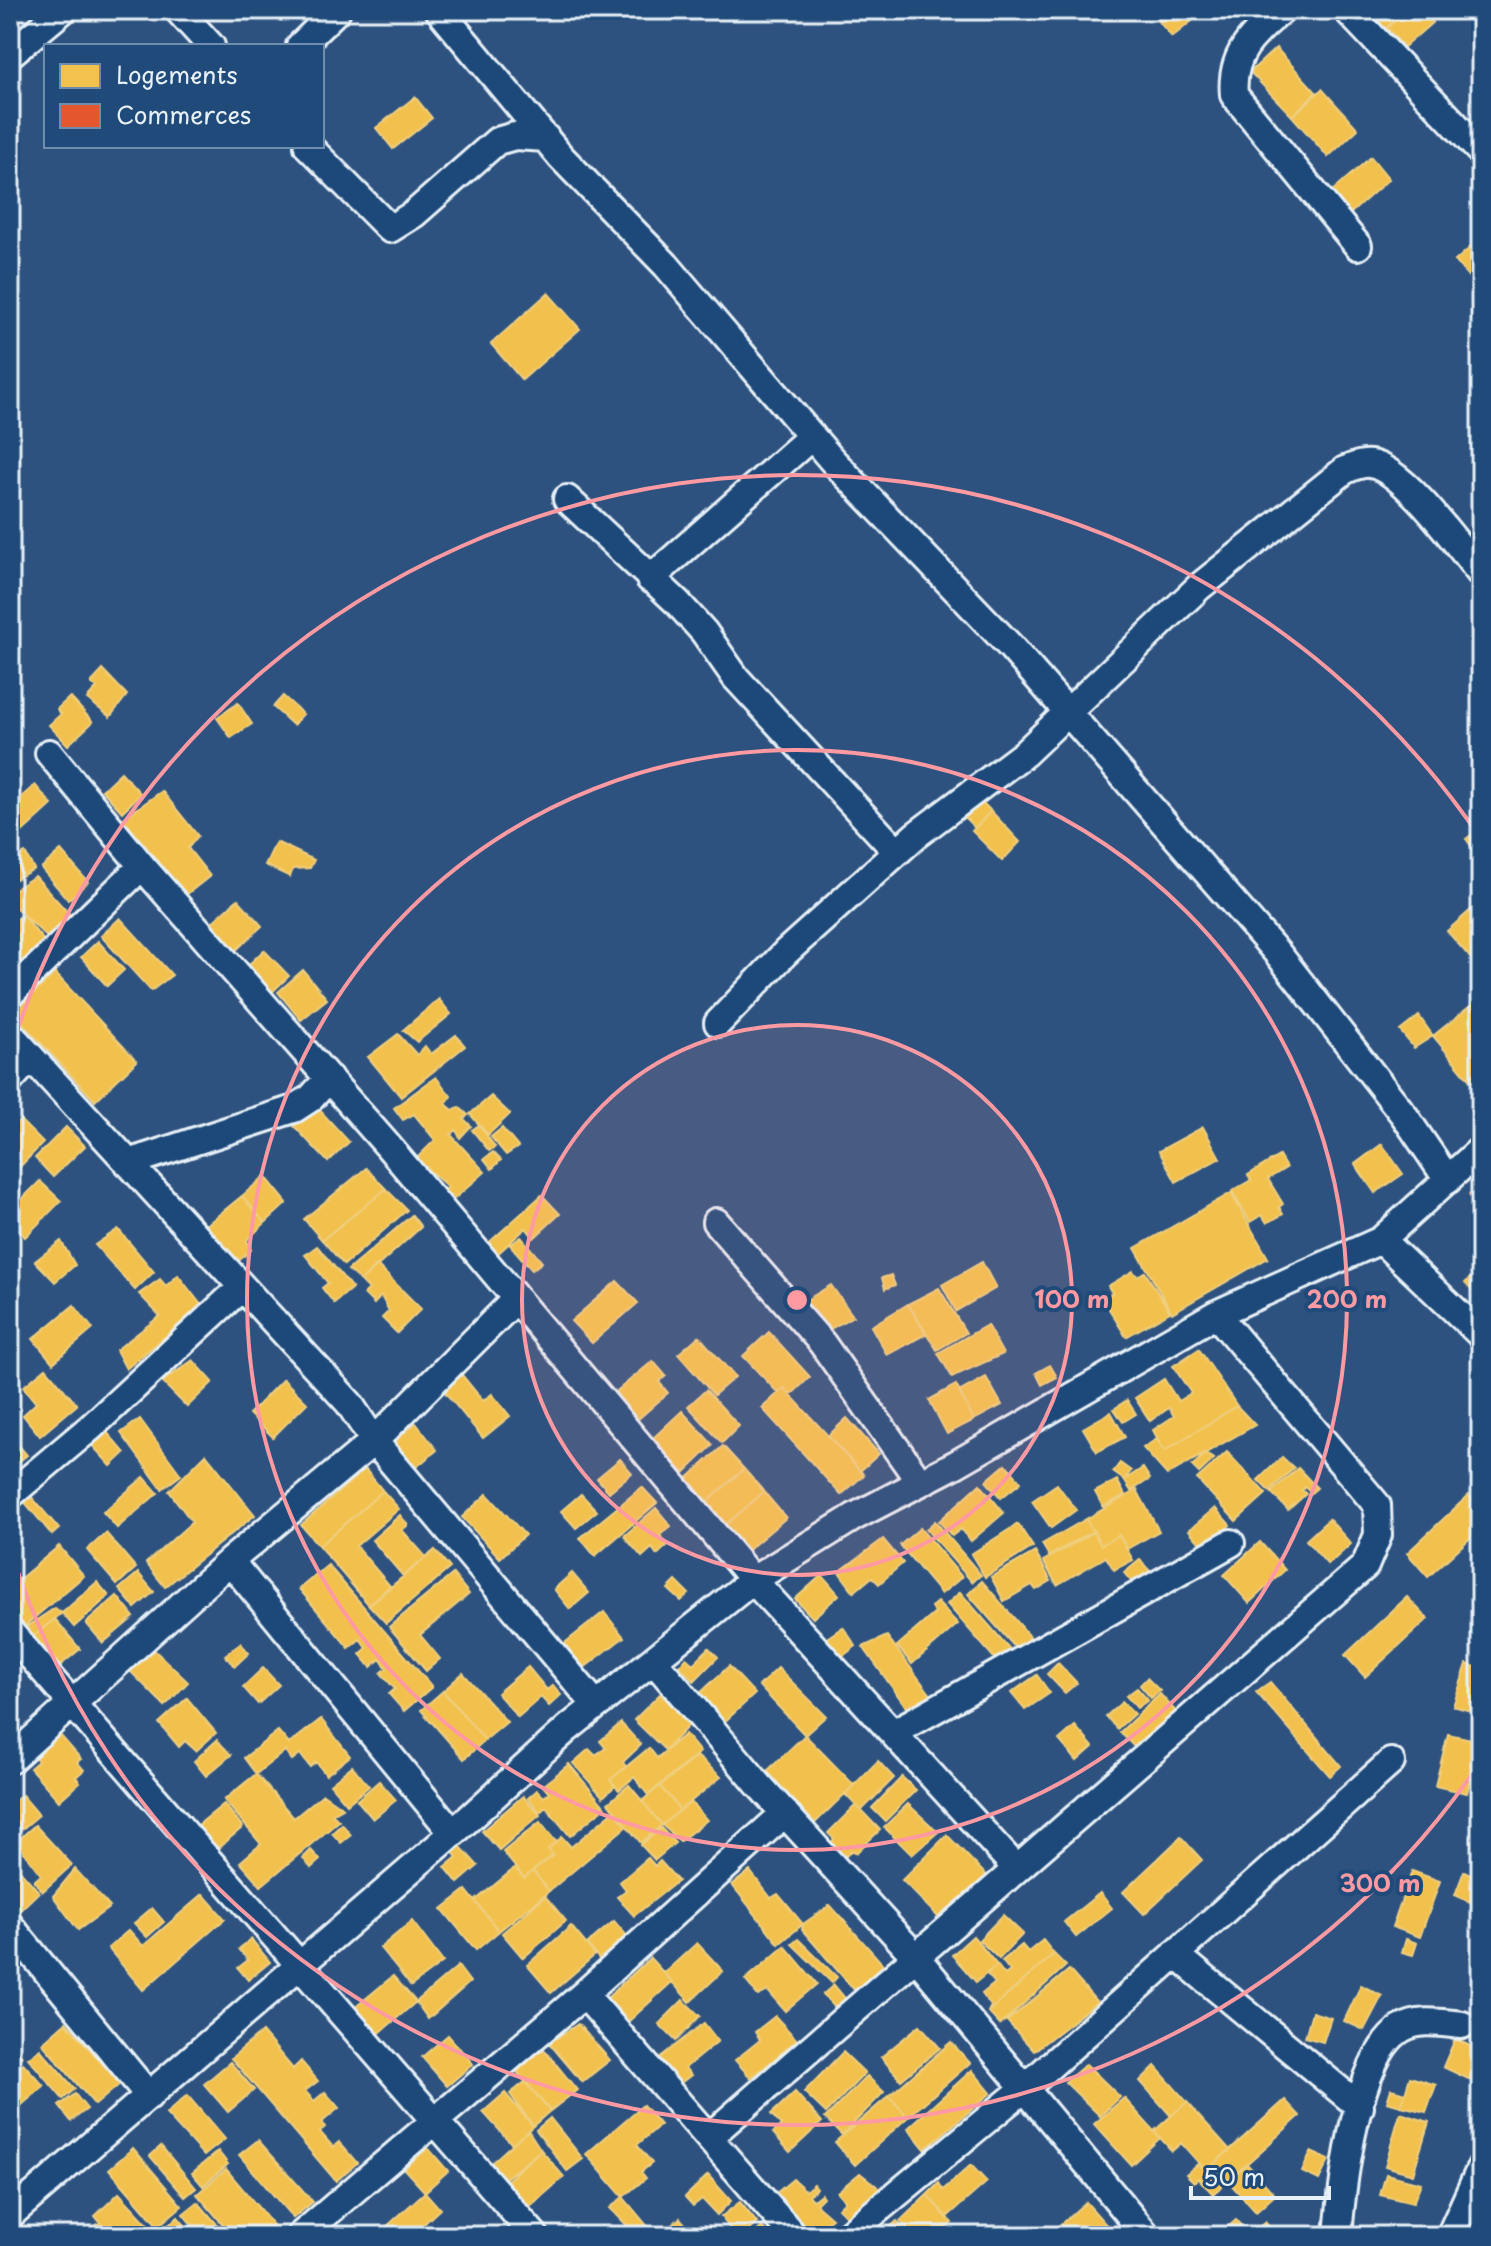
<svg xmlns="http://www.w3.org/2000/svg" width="1491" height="2246" font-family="'Playpen Sans',sans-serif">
	<rect width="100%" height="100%" fill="#2e527f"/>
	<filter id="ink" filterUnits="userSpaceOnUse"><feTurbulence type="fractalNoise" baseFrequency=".0125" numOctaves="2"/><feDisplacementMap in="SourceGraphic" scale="16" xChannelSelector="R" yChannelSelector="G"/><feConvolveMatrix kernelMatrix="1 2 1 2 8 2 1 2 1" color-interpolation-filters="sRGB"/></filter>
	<g filter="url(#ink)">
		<path fill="#f2c14e" stroke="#efcf81" stroke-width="2" d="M1149,10H1185L1193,20L1172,37Z
			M1364,10H1407L1382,31Z
			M1407,10H1422L1433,22L1404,47L1387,28Z
			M1276,48L1316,92L1292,116L1250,72Z
			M1322,89L1358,129L1328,157L1292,116Z
			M415,97L432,118L393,149L376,128Z
			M1371,157L1389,179L1342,221L1323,199Z
			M1473,245L1481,254V291L1455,261Z
			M548,293L580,329L522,380L491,344Z
			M103,670L127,695L110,717L87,699L97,688L91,683Z
			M283,696L303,714L293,725L273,707Z
			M70,697L93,722L68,745L49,725L61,714L57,709Z
			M238,703L252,724L231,738L217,718Z
			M121,772L141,794L122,812L102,790Z
			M35,785L52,805L10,843V807Z
			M162,791L198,836L188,848L210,876L182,898L121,820Z
			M981,801L991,811L975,828L965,818Z
			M991,811L1020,842L1002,861L972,831Z
			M1475,832L1481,840L1472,847L1466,839Z
			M276,842L314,860L310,868L293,869L290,877L265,865Z
			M1481,844V861L1472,851Z
			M61,851L88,882L68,900L41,868Z
			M25,853L34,869L10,882V861Z
			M35,876L71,916L49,939L10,902V892Z
			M238,899L262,926L232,954L208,926Z
			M1472,909L1481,920V970L1447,931Z
			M22,915L45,942L10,973V925Z
			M120,918L172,975L151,991L101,936Z
			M98,941L124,970L107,986L81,957Z
			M264,950L289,976L268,996L243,970Z
			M303,970L327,999L301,1020L278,992Z
			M55,973L137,1061L95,1101L13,1013Z
			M439,999L451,1014L417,1042L403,1030Z
			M1479,999L1481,1067L1468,1078L1433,1036Z
			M1419,1016L1433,1036L1414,1048L1400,1031Z
			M398,1034L417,1055L425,1046L431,1054L456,1035L465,1046L401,1097L368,1057Z
			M1481,1067V1093L1468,1078Z
			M436,1077L451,1096L446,1104L453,1110L459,1107L468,1115L464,1119L471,1126L460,1138L456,1130L451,1135L485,1172L445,1207L438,1197L448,1187L416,1159L435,1140L414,1114L403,1120L394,1108Z
			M491,1096L510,1114L488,1135L470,1114Z
			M315,1105L349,1142L328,1162L293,1125Z
			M20,1120L43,1143L10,1177V1130Z
			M479,1125L495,1147L489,1151L472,1130Z
			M66,1127L85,1146L53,1177L35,1158Z
			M1203,1127L1220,1158L1176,1182L1159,1151Z
			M502,1128L518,1147L506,1155L491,1137Z
			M1382,1144L1403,1174L1375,1193L1355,1164Z
			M493,1152L501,1160L492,1169L484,1159Z
			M1279,1156L1286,1168L1268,1179L1283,1204L1279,1207L1283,1214L1267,1223L1262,1215L1250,1222L1232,1191L1251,1180L1248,1175Z
			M366,1168L386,1189L322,1240L304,1219Z
			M265,1176L287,1203L265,1223L242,1196Z
			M40,1181L61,1201L25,1237L10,1223V1211Z
			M386,1189L407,1210L344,1265L322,1240Z
			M1231,1193L1268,1258L1172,1313L1135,1248Z
			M542,1195L560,1214L534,1238L526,1228L494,1257L485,1246Z
			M242,1196L265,1223L247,1240L251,1250L235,1264L204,1227Z
			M412,1215L421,1227L361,1281L348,1270Z
			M118,1229L154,1272L135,1290L95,1245Z
			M521,1237L542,1262L532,1270L510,1245Z
			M61,1241L75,1265L55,1282L35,1261Z
			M317,1246L352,1288L334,1303L322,1288L328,1283L305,1255Z
			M982,1262L996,1288L956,1311L942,1285Z
			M377,1265L421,1309L397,1333L382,1318L389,1311L381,1296L374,1304L364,1294L369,1289L361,1281Z
			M1481,1268V1294L1478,1297L1465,1283Z
			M1133,1271L1137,1276L1145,1272L1170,1312L1126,1337L1103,1299L1112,1293L1108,1286Z
			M178,1275L202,1306L126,1369L116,1350L160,1316L139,1294L160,1279L166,1286Z
			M891,1275L895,1285L885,1289L882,1278Z
			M617,1281L638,1303L592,1343L571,1321Z
			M831,1285L853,1316L822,1334L800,1304Z
			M939,1288L966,1333L937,1350L908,1304Z
			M908,1304L926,1334L887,1355L871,1326Z
			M74,1305L93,1329L53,1363L33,1339Z
			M987,1325L1003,1354L952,1377L938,1353Z
			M769,1332L810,1377L791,1395L784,1388L778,1393L743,1356Z
			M699,1336L735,1377L714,1395L678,1354Z
			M1199,1349L1237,1406L1164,1451L1153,1430L1174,1416L1169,1408L1150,1421L1135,1398L1164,1379L1178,1401L1191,1393L1173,1366Z
			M193,1360L213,1382L187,1407L162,1382Z
			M653,1361L666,1376L659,1382L668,1393L636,1421L613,1394Z
			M1050,1365L1057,1377L1042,1385L1036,1373Z
			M46,1368L77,1405L40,1436L23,1415L36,1403L23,1387Z
			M462,1375L483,1401L492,1394L510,1416L483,1438L443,1390Z
			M986,1377L1002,1405L974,1420L959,1392Z
			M283,1379L307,1403L273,1437L249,1414Z
			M956,1385L974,1420L947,1434L929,1400Z
			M784,1388L864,1475L841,1495L762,1408Z
			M706,1390L739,1426L722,1443L688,1406Z
			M1127,1400L1136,1414L1123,1422L1114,1409Z
			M1237,1406L1255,1425L1167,1475L1143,1448L1157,1439L1164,1451Z
			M682,1411L713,1445L684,1473L652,1439Z
			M1111,1412L1125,1437L1097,1452L1083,1428Z
			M847,1418L879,1454L860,1471L828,1436Z
			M140,1419L181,1475L162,1489L121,1433Z
			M416,1423L437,1450L409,1473L387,1447Z
			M105,1430L125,1453L111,1466L90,1443Z
			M10,1435L27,1455L13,1466L10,1462Z
			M723,1446L744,1469L704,1505L684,1481Z
			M1227,1452L1266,1494L1236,1521L1197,1479Z
			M206,1454L255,1515L165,1587L146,1563L192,1522L169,1491Z
			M1205,1454L1214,1459L1199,1473L1192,1466Z
			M1282,1457L1294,1468L1269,1491L1258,1480Z
			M620,1459L632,1473L609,1492L597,1478Z
			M1120,1463L1131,1471L1124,1480L1113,1472Z
			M1006,1464L1021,1482L1001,1498L986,1481Z
			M1143,1468L1150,1479L1131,1491L1124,1480Z
			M1298,1468L1317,1488L1311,1493L1305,1487L1302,1490L1306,1494L1288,1510L1271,1492Z
			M365,1469L383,1491L319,1546L301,1525Z
			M744,1469L764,1492L722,1528L704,1505Z
			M144,1477L158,1493L117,1528L103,1512Z
			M1117,1480L1125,1495L1103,1507L1095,1492Z
			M980,1484L1004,1513L971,1541L961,1529L952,1536L939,1521Z
			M1057,1484L1076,1510L1051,1528L1032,1501Z
			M642,1487L657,1503L595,1556L580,1538Z
			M1137,1490L1159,1531L1127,1549L1119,1535L1101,1545L1086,1519Z
			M383,1491L399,1509L356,1546L390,1586L369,1605L319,1546Z
			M764,1492L786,1518L743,1554L722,1528Z
			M29,1494L59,1529L52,1535L23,1500Z
			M487,1494L525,1535L500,1558L462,1517Z
			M581,1494L597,1511L576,1528L561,1511Z
			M1469,1495L1481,1507V1528L1428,1577L1407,1553Z
			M656,1508L671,1526L660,1535L668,1545L657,1555L652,1548L642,1557L624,1536Z
			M1215,1508L1230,1525L1204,1548L1189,1530Z
			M400,1515L408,1525L402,1530L426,1557L403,1576L372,1540Z
			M1086,1519L1093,1531L1049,1556L1042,1544Z
			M1329,1519L1351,1544L1328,1565L1306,1540Z
			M935,1521L981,1575L972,1582L926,1529Z
			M1018,1524L1033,1547L985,1577L971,1554Z
			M920,1528L962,1577L941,1594L900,1545Z
			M1094,1532L1101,1545L1119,1535L1133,1560L1114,1570L1106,1557L1057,1585L1043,1561Z
			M106,1533L136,1568L117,1585L87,1550Z
			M883,1539L903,1563L879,1584L872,1577L854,1592L839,1572Z
			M1260,1542L1285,1570L1249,1603L1224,1575Z
			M59,1546L84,1576L21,1629L10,1615V1587Z
			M435,1550L450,1568L386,1623L369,1605Z
			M1035,1552L1051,1581L1036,1590L1032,1585L1004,1601L991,1577Z
			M1140,1560L1156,1578L1140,1592L1124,1573Z
			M328,1565L432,1687L404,1711L389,1694L395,1689L381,1673L387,1668L380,1659L371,1667L360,1654L367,1648L360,1639L349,1648L299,1589Z
			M138,1573L154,1592L135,1608L119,1589Z
			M572,1573L589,1593L570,1609L554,1589Z
			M453,1574L469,1594L420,1635L440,1659L426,1671L389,1627Z
			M822,1575L839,1595L813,1618L795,1599Z
			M676,1581L689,1594L681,1601L668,1589Z
			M982,1581L1033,1640L1019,1652L968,1594Z
			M97,1582L109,1596L74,1627L62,1613Z
			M960,1592L1015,1655L1002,1667L947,1604Z
			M117,1596L134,1617L103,1643L86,1623Z
			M1407,1597L1428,1619L1365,1677L1345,1655Z
			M937,1602L958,1624L912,1664L897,1646L935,1613L931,1607Z
			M55,1608L62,1613L31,1638L20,1631Z
			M604,1612L624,1637L580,1671L561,1646Z
			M55,1619L80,1649L56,1669L31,1638Z
			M843,1627L856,1646L835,1662L821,1642Z
			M887,1636L934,1699L912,1715L863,1647Z
			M240,1643L249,1653L235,1666L225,1655Z
			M150,1646L188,1682L165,1706L128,1669Z
			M709,1648L718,1657L694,1681L679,1666L686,1658L693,1664Z
			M1058,1663L1077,1683L1065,1693L1047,1674Z
			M1467,1664L1481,1669V1714L1453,1706Z
			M729,1666L755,1694L722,1724L697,1696Z
			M528,1667L547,1690L553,1685L561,1695L549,1706L541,1697L518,1717L497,1693Z
			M263,1668L279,1685L258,1704L243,1687Z
			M778,1668L826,1716L805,1735L759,1686Z
			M463,1673L507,1722L485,1740L443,1691Z
			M1037,1675L1050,1693L1025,1710L1011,1693Z
			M1147,1678L1160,1691L1151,1698L1140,1685Z
			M1270,1682L1341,1766L1330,1776L1256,1692Z
			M1137,1688L1148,1700L1137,1708L1126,1696Z
			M443,1691L485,1740L464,1759L421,1710Z
			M660,1694L690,1724L665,1750L634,1720Z
			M1160,1694L1178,1714L1136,1749L1120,1732Z
			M187,1698L216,1733L196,1751L185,1741L179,1747L159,1723Z
			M1122,1702L1134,1714L1117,1729L1106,1716Z
			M321,1719L350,1756L326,1775L316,1762L310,1767L300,1754L292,1760L285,1751L256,1774L244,1758L278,1731L289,1744Z
			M621,1723L641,1745L623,1762L626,1767L610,1780L615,1786L603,1797L573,1763L589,1749L595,1755L606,1748L600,1741Z
			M1075,1726L1093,1747L1077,1761L1059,1740Z
			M685,1734L700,1752L648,1795L634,1777L619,1790L610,1780L649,1748L657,1758Z
			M1448,1734L1481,1741L1467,1793L1435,1786Z
			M60,1735L81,1759L77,1762L84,1770L76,1777L80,1782L59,1801L30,1768L38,1761L35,1757Z
			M805,1735L854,1785L815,1823L766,1772Z
			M217,1740L231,1755L206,1776L194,1761Z
			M697,1756L721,1777L680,1810L660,1786Z
			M878,1761L894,1778L861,1811L845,1794Z
			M569,1764L605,1807L570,1836L546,1807L540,1812L528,1798L537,1790L544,1797L549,1793L543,1786Z
			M352,1766L369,1786L347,1804L330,1784Z
			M256,1774L294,1818L323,1794L343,1808L332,1814L339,1821L261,1886L240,1862L261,1844L224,1800Z
			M902,1777L916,1790L885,1821L872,1808Z
			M379,1781L396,1800L373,1819L357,1800Z
			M629,1785L662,1825L641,1843L608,1803Z
			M660,1786L680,1810L662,1825L642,1801Z
			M22,1795L39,1815L21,1830L10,1816V1805Z
			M523,1796L540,1815L499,1850L482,1831Z
			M691,1802L707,1820L680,1841L662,1825Z
			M224,1804L243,1827L211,1854L192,1830Z
			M908,1804L938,1832L912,1855L884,1827Z
			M856,1805L880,1830L856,1853L852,1850L844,1858L830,1844L834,1839L828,1833Z
			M614,1811L627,1826L549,1891L533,1871L553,1855L548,1849L562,1837L571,1847Z
			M540,1822L556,1842L548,1849L553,1855L524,1878L503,1852Z
			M342,1824L351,1835L341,1843L332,1833Z
			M35,1825L72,1865L43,1891L34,1881L41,1875L16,1842Z
			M661,1828L675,1843L655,1860L641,1845Z
			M947,1835L987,1876L942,1921L902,1880Z
			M1181,1837L1202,1860L1144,1914L1123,1892Z
			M459,1845L478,1866L458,1883L445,1867L457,1857L452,1851Z
			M311,1850L320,1860L311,1868L303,1858Z
			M648,1858L655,1866L660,1861L678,1881L634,1916L617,1897L626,1890L620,1882Z
			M10,1859L39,1892L16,1914L10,1908Z
			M515,1868L524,1878L533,1871L549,1891L499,1931L475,1901Z
			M75,1869L110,1907L78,1930L53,1896Z
			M750,1871L771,1898L778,1894L803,1924L779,1944L732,1885Z
			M1412,1871L1440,1881L1420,1937L1392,1927Z
			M1464,1871L1479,1878L1481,1874L1479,1906L1455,1895Z
			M466,1890L499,1931L476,1950L442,1909Z
			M1100,1893L1112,1908L1076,1937L1064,1922Z
			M203,1894L225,1919L143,1990L108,1948L129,1930L143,1946Z
			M545,1896L566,1921L523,1958L502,1933Z
			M830,1905L887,1969L857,1993L802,1930L803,1924Z
			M152,1908L164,1922L147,1937L134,1923Z
			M1003,1915L1023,1934L999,1959L979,1940Z
			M412,1921L443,1962L411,1986L380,1948Z
			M614,1921L627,1936L600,1960L587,1944Z
			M571,1926L595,1955L551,1993L527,1965Z
			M973,1936L997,1965L976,1982L952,1955Z
			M251,1939L270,1962L248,1980L238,1968L248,1960L239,1949Z
			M798,1939L837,1977L832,1983L792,1944Z
			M1406,1939L1417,1943L1413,1955L1402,1952Z
			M1043,1940L1054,1954L988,2012L991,2006L982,1994L995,1983L987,1974L997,1965L1005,1975L1010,1971L1002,1961L1022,1945L1028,1952Z
			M697,1943L723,1971L690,2002L664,1973Z
			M785,1946L817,1984L785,2011L768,1991L758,1996L745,1980Z
			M1054,1954L1066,1966L1000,2025L988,2012Z
			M650,1958L672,1982L629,2021L607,1998Z
			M458,1966L470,1982L428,2019L416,2002Z
			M1069,1970L1097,2002L1034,2051L1007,2021Z
			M393,1976L416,2002L376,2036L353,2009Z
			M834,1985L848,2002L838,2011L823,1994Z
			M1361,1985L1382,1996L1364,2030L1344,2021Z
			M683,2000L700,2016L676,2041L659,2024Z
			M1312,2012L1331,2018L1323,2042L1305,2037Z
			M775,2016L797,2040L751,2078L735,2060L760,2040L755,2032Z
			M66,2022L120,2084L95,2105L42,2043Z
			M704,2023L718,2041L685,2068L691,2075L678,2085L658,2059Z
			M578,2024L610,2060L582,2082L549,2043Z
			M920,2025L940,2048L901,2080L881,2057Z
			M262,2032L293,2069L301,2061L318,2081L305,2091L314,2101L325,2092L339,2108L321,2123L325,2127L320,2132L333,2147L339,2142L357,2163L336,2181L231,2058Z
			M448,2035L473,2064L447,2086L422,2057Z
			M1455,2039L1481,2051V2085L1443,2067Z
			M10,2042L22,2056L10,2067Z
			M951,2042L970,2063L908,2117L889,2096Z
			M543,2048L577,2090L550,2111L517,2072Z
			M40,2049L75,2089L63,2099L28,2058Z
			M843,2052L865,2073L826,2113L804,2092Z
			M230,2062L254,2090L228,2112L204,2084Z
			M23,2063L44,2086L10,2115V2074Z
			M1086,2064L1120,2097L1100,2116L1065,2082Z
			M1155,2066L1187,2102L1171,2116L1140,2081Z
			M972,2070L991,2093L925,2149L908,2128Z
			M867,2076L884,2092L842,2135L825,2118Z
			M1410,2077L1436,2085L1426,2112L1401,2106Z
			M525,2082L550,2111L533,2126L510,2094Z
			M1391,2089L1405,2093L1401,2106L1387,2102Z
			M795,2092L822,2122L790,2152L773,2133L781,2125L771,2114Z
			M505,2093L533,2126L512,2144L483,2112Z
			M75,2094L87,2109L71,2121L59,2106Z
			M187,2095L225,2139L204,2156L166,2114Z
			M889,2096L908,2117L855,2165L835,2142Z
			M1124,2098L1160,2138L1131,2165L1094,2124Z
			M1285,2100L1300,2116L1213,2194L1198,2178L1194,2182L1186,2174L1199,2163L1206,2171Z
			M1187,2102L1230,2150L1206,2171L1181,2143L1172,2151L1154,2131Z
			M643,2105L660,2125L637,2145L652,2163L641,2172L646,2178L623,2197L586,2154Z
			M1400,2113L1429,2122L1413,2174L1385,2166Z
			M550,2118L583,2159L567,2171L536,2130Z
			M528,2130L541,2150L502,2181L489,2165Z
			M258,2140L313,2202L293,2218L239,2155Z
			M161,2146L196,2188L185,2197L150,2156Z
			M133,2148L182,2206L158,2226L109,2169Z
			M428,2148L448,2171L425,2192L404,2169Z
			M541,2150L564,2177L526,2210L503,2184Z
			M218,2151L228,2164L203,2186L192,2173Z
			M1311,2152L1329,2160L1319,2180L1302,2172Z
			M1247,2164L1275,2195L1256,2212L1228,2181Z
			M971,2165L987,2182L947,2217L927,2195L939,2183L943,2190Z
			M226,2169L278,2231L272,2236H233L197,2194Z
			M860,2173L879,2188L875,2194L880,2200L848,2218L838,2208L845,2201L837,2192Z
			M1386,2174L1421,2183L1413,2203L1380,2195Z
			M708,2175L731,2201L717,2215L702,2199L693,2206L685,2197Z
			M793,2179L806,2191L814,2184L817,2188L809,2195L813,2200L821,2194L823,2197L816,2204L832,2218L811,2234L775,2194Z
			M425,2192L440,2209L411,2236H392L385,2228Z
			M119,2193L154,2231L148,2236H86L100,2222L95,2216Z
			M927,2195L952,2223L938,2236L930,2232L913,2236L900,2221Z
			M623,2197L654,2234L651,2236H637L610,2208Z
			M198,2202L227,2236H201L183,2214Z
			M740,2202L757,2223L743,2236H736L721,2217Z
			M1086,2202L1116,2236H1047Z
			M178,2217L194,2236H165L161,2231Z
			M680,2218L695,2236H659Z
			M1236,2220L1250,2236H1218Z
			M897,2221L909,2236H880Z
			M1265,2222L1277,2236H1250Z
			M762,2227L770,2236H752Z"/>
		<path fill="#e4572e" stroke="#e5856b" stroke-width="2" d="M1481,1169V1208L1469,1195L1478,1187L1470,1179Z"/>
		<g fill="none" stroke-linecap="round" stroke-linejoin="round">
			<defs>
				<path id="minor" d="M178,10L211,46
					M439,10L561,157L666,265L832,460L1010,646L1279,955L1404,1115L1448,1180
					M1282,10C1253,34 1230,54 1234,95L1358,246
					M1347,10L1481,152
					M300,46L337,10
					M10,54L63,10
					M308,146L390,229L414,214L497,141L515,136L546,138
					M567,499L677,602L704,632L736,678L897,852
					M650,579L812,436
					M49,753L142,866L388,1146L753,1580L1017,1869
					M10,994L142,866
					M718,1023L786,952L916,835L1025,753L1199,587L1345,470C1353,467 1361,463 1370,464C1403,468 1460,548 1481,574
					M10,1034L349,1403L374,1441L596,1705
					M10,1080L30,1058
					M128,1163L294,1109L311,1098L329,1078
					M716,1222L822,1343L920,1482
					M1381,1240L1481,1335
					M10,1495L91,1427L242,1287
					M230,1561L453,1833
					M10,1632L535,2236
					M654,1661L759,1785L916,1957L1147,2236
					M893,1733L1231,1543
					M10,1760L230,1561L374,1441L516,1299
					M10,1926L149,2096
					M1175,1954L1360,2107
					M584,1994L794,2236
					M709,2137L1365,1566L1378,1535L1377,1505L1216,1314
					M10,2215L453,1833L567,1729L753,1580L854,1517L956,1464L1216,1314L1381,1240L1481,1149
					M300,2236L584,1994L785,1813
					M846,2236L1025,2088L1391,1762
					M1338,2236C1342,2186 1356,2056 1401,2029C1419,2018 1442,2023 1462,2025
					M1450,2236L1481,2167"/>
			</defs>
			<use href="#minor" stroke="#e8f1f8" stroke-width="32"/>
			<use href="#minor" stroke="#1f4a7a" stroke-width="26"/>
		</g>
	</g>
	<circle cx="797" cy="1300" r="275" fill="#ff9aa2" fill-opacity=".12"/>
	<g fill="none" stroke="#ff9aa2" stroke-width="4">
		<circle cx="797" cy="1300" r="275"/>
		<circle cx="797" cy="1300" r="550"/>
		<path d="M1481 1761A825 825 0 0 1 10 1548M10 1052A825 825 0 0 1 1481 839"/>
	</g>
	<circle cx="797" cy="1300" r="12" fill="#ff9aa2" stroke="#1f4a7a" stroke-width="4"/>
	<g font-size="24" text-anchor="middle" font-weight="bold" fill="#ff9aa2" stroke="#1f4a7a" stroke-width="8" stroke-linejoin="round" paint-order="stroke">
		<text x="1072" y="1308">100 m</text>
		<text x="1347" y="1308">200 m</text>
		<text x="1380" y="1892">300 m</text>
	</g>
	<rect width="1491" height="2246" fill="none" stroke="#1f4a7a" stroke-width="40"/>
	<rect x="20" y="20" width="1451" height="2206" fill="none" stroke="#e8f1f8" stroke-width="3" filter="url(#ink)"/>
	<rect x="44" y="44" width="280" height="104" fill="#1f4a7a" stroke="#6f8dac" stroke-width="2"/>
	<rect x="60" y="64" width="40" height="24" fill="#f2c14e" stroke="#6f8dac" stroke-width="2"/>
	<text x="116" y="84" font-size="24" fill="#e8f1f8">Logements</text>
	<rect x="60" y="104" width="40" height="24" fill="#e4572e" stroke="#6f8dac" stroke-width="2"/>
	<text x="116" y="124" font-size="24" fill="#e8f1f8">Commerces</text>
	<path d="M1191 2186v12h138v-12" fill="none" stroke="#e8f1f8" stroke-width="4"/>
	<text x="1203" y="2186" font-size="24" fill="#e8f1f8" stroke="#1f4a7a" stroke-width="6" paint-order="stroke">50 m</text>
</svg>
